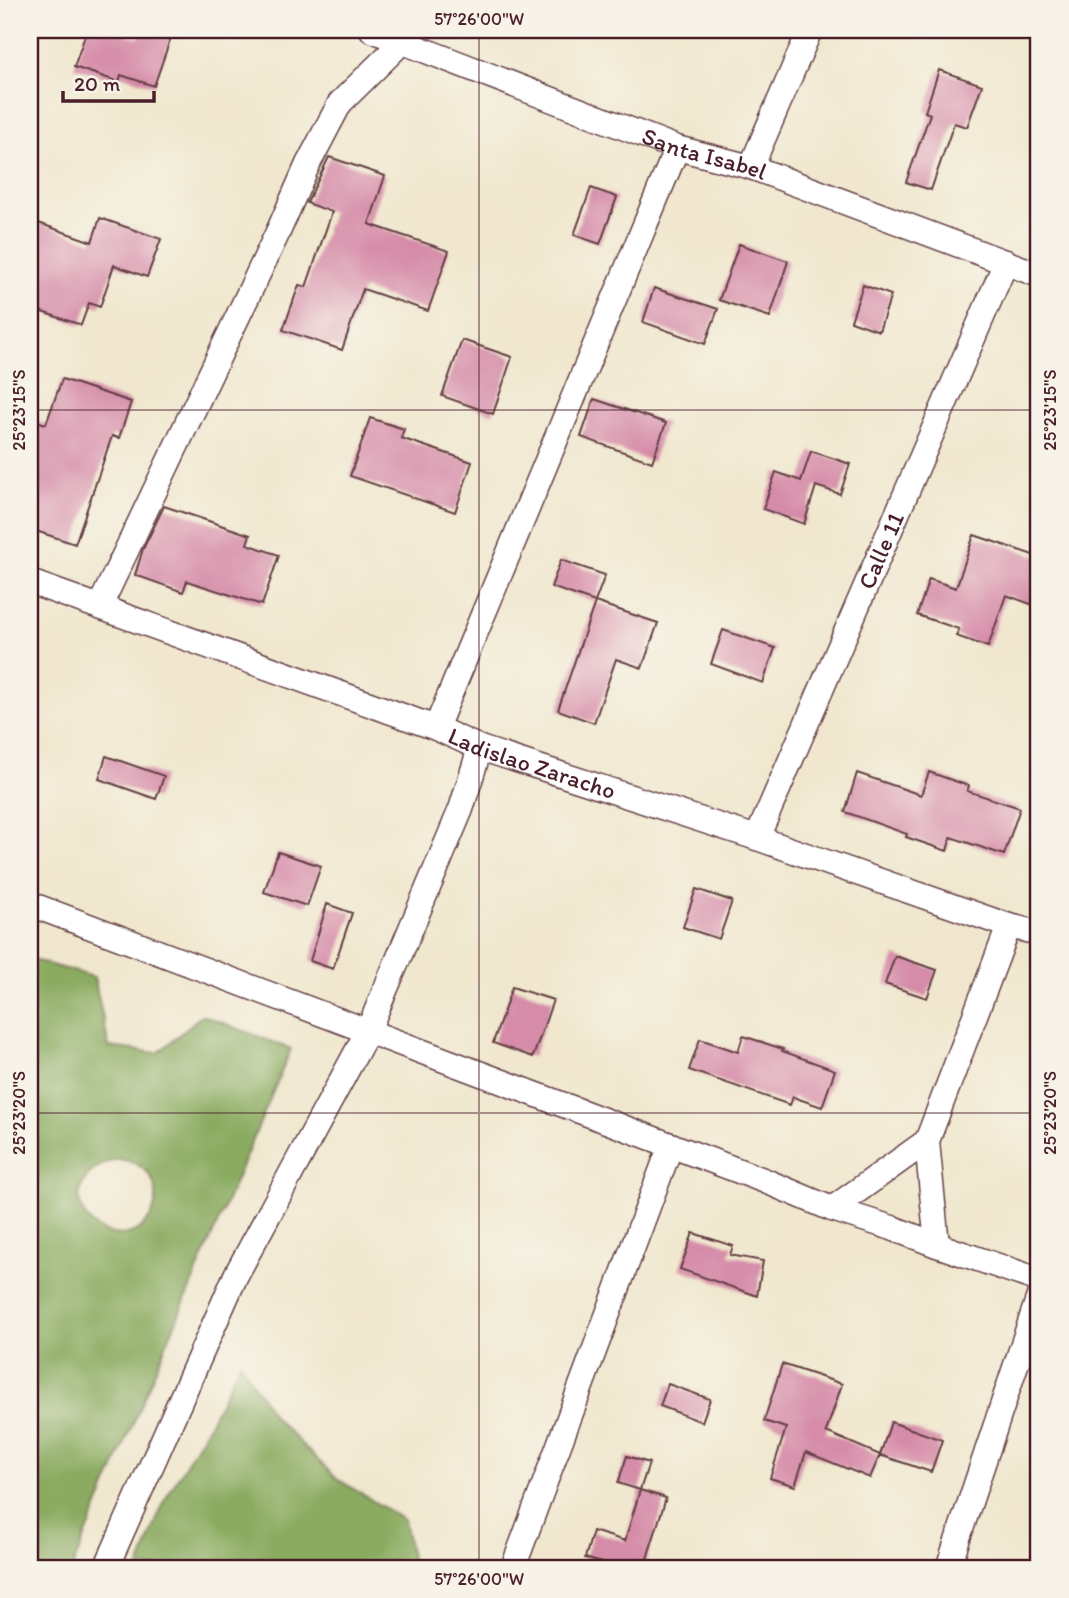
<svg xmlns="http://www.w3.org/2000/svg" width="1069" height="1598" font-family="Itim,sans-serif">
	<rect width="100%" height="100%" fill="#f7f3e8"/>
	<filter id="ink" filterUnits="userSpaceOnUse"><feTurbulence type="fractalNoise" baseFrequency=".0143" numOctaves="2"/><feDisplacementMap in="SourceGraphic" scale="14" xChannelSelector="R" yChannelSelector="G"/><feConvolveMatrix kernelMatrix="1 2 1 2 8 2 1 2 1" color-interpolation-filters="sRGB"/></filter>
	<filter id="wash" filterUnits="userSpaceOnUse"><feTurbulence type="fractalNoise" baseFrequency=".00686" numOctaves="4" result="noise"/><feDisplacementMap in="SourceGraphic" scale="28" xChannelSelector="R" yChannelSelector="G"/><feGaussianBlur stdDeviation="1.57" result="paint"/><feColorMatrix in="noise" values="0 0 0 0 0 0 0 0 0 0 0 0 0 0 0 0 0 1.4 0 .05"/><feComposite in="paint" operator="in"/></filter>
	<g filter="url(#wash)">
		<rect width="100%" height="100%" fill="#f0e7ce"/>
		<path fill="#8aab60" stroke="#6a6546" stroke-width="2" fill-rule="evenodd" d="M30,959L94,977L109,1047L158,1053L202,1015L291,1049L72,1568H30ZM119,1159C128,1161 137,1163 144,1169C171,1193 149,1241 113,1234C102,1232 92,1226 86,1217C68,1189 91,1164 119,1159Z
			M240,1363L274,1417L336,1478L404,1520L413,1568H139L163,1503L207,1428Z"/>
		<g id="blocks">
			<path fill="#d68ca9" d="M87,30H114L138,38L141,30H149L171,37L154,86L121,75L119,82L74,67Z
				M939,70L982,85L967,127L954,123L931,190L906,182L930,114L925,112Z
				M329,157L385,176L369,224L449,251L428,311L363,289L342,350L283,330L299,285L306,287L332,212L307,203Z
				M591,188L617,197L600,244L574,235Z
				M100,218L161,239L147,277L114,265L100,307L89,303L81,325L30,308V220L92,242Z
				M739,244L788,261L770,317L719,300Z
				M863,285L891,295L879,331L851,321Z
				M654,288L718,309L705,344L643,322Z
				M462,340L512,357L493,414L442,396Z
				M62,379L131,402L119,438L112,436L75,544L30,529V419L46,424Z
				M594,399L666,423L652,462L581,437Z
				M370,418L404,429L401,438L472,462L455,512L350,476Z
				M811,451L850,464L840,494L816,486L804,524L763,509L776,472L801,481Z
				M164,506L250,535L247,544L279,555L262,605L187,581L183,592L135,575L143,549Z
				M974,535L1039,557V607L1006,595L988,647L956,636L959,629L917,615L929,579L956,588Z
				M561,560L605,575L595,602L551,587Z
				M595,602L658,623L642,668L616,659L594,723L558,710Z
				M723,630L775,648L763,683L711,664Z
				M106,756L164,776L156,799L99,779Z
				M929,772L969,786L967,791L1020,808L1004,855L951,837L947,851L906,837L907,834L845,812L857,773L921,795Z
				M278,852L321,866L307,906L264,892Z
				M696,889L732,901L719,939L683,927Z
				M327,904L352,913L333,969L310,961Z
				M895,956L937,970L927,998L885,984Z
				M512,987L553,1000L533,1057L493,1043Z
				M743,1036L783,1049L782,1051L835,1070L822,1107L793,1097L790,1105L689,1070L700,1039L738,1052Z
				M693,1233L733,1246L730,1255L763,1261L757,1296L680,1269Z
				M782,1364L842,1384L826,1432L880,1455L870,1478L806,1452L795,1486L770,1478L786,1428L764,1421Z
				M668,1384L710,1399L702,1422L660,1406Z
				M891,1422L942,1440L931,1472L880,1455Z
				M627,1456L649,1463L640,1490L618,1483Z
				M640,1490L666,1498L644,1568H618L585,1558L593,1531L625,1541Z"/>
		</g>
	</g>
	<g filter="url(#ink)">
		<use href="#blocks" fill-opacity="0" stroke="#633d43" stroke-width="2"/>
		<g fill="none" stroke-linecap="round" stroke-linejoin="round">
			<defs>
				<g id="street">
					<path id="s1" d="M372,30L677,148L751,167L1039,275"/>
					<path d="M751,167L810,30"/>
					<path id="s2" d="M30,582L436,728L480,748L757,838L1009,926L1039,933"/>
					<path d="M100,606L278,232L308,164L340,103L411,33"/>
					<path d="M436,728L677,148"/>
					<path id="s3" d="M757,838L1006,262"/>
					<path d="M30,904L763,1180L832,1209L892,1228L937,1245L1039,1280"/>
					<path d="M927,1141L937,1245"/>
					<path d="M832,1209L927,1141L1009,926"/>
					<path d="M106,1568L236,1275L368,1031L461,809L480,748"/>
					<path d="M513,1568L671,1145"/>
					<path d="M948,1568L1039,1296"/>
				</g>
			</defs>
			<use href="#street" stroke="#633d43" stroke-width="27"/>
			<use href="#street" stroke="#fff" stroke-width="24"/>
		</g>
	</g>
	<path fill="none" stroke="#4a1f2b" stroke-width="2" stroke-opacity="0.45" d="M479,30V1568M30,410H1039M30,1113H1039"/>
	<g text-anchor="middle" stroke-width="5" stroke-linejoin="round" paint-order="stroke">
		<g font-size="24" fill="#4a1f2b" stroke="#f7f3e8">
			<text dy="8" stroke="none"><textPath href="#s1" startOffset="355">Santa Isabel</textPath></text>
			<text dy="8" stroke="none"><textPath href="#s3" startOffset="313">Calle 11</textPath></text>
			<text dy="8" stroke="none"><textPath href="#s2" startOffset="534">Ladislao Zaracho</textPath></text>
		</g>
	</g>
	<rect width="1069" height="1598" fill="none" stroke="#f7f3e8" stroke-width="77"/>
	<path d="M63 91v10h91v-10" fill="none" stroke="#4a1f2b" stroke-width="3.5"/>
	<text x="74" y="91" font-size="21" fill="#4a1f2b" stroke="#f7f3e8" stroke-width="5" paint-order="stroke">20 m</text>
	<rect x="38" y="38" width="992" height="1522" fill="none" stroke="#4a1f2b" stroke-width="2.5"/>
	<g font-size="18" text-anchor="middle" fill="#4a1f2b">
		<text x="479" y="25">57°26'00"W</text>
		<text transform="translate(19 410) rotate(-90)" y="6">25°23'15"S</text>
		<text transform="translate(1050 410) rotate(-90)" y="6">25°23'15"S</text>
		<text transform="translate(19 1113) rotate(-90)" y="6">25°23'20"S</text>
		<text transform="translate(1050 1113) rotate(-90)" y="6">25°23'20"S</text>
		<text x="479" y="1585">57°26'00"W</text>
	</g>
</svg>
